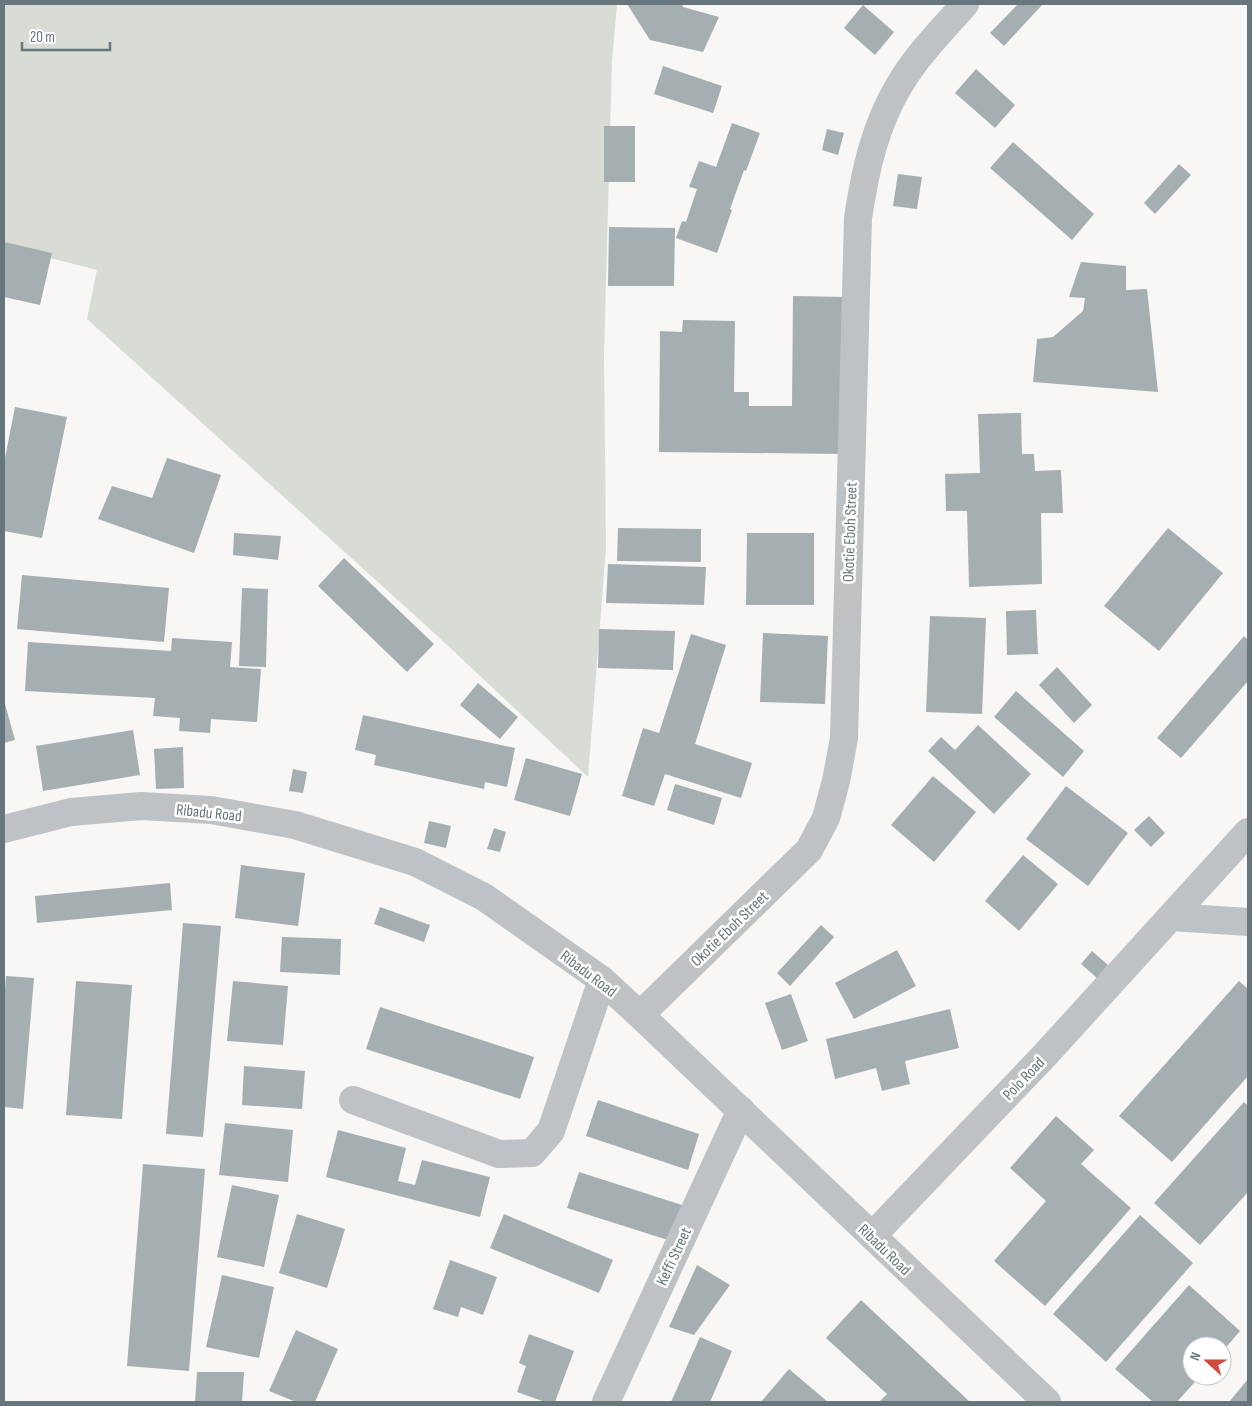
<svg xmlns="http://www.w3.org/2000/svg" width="1252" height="1406" font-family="'Sofia Sans Condensed',sans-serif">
	<rect width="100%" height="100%" fill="#f8f7f5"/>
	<path fill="#d8dcd5" d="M4,4H617L612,61L604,356L606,548L588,777L432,631L87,319L97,270L4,246Z"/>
	<path fill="#a5aeb1" d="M627,4H682L683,7L719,17L703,52L650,40Z
		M1018,4H1043L1004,46L990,33Z
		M863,5L894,32L875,55L844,28Z
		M663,66L722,86L713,113L654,94Z
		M976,69L1015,105L995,128L955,93Z
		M732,123L760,133L746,171L744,170L730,209L732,210L717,253L676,238L682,221L686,222L697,189L689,187L699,161L716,167Z
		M604,126H635V182H604Z
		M827,129L844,133L838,155L822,150Z
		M1013,142L1094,214L1072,240L990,168Z
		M1179,164L1191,175L1155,214L1144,203Z
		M898,174L922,177L917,209L893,206Z
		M609,227L675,228L674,286H608Z
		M4,242L52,253L40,305L4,297Z
		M1081,262L1126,266V290L1147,289L1158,392L1033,382L1037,339L1053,337L1083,311L1085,298L1069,297Z
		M793,296L846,297L843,454L659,452L660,331L682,332L683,320L735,321L734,392H749V406H792Z
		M15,407L67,417L42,538L4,531V463Z
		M1021,413L1022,454H1034L1035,471L1061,470L1063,513H1041L1042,584L969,587L967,511H946L945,474L980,473L978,414Z
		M167,458L221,475L194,553L98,519L112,486L152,498Z
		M618,528L701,529V562L617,561Z
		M1168,528L1223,573L1159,651L1104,606Z
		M234,533L281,536L278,560L233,555Z
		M747,533H814V605H746Z
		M344,558L434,644L407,672L318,586Z
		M608,564L706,567L704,605L606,603Z
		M22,575L169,588L164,642L17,629Z
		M242,588L268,589L266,667L239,666Z
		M1036,610L1038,654L1007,655L1006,611Z
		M930,616L986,618L982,714L926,712Z
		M599,629L675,631L673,670L598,668Z
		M763,633L828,636L825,704L760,702Z
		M691,634L726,645L695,744L752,763L741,798L665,774L654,806L622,796L643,728L659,733Z
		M1244,636L1248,640V681L1181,758L1157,738Z
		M172,638L232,642L230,667L261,669L257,722L211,719L210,733L179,731L180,718L153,716L155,698L25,691L28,642L171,651Z
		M1057,667L1092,705L1074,723L1039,685Z
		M478,683L518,717L500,739L460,705Z
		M1016,691L1084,751L1063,777L994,717Z
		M4,700L15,740L4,743Z
		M363,715L515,748L507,787L485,782L484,789L374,765L376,755L355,750Z
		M978,725L1031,774L994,814L928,751L941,737L955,750Z
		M133,730L140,775L43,791L36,746Z
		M183,747L184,788L156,789L154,749Z
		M526,758L582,774L570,816L514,800Z
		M293,769L307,772L303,793L289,791Z
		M933,776L976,812L934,862L891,825Z
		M675,784L722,798L714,825L667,810Z
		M1066,786L1128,833L1088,886L1026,839Z
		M1149,816L1165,833L1151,847L1134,830Z
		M429,821L451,826L446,848L424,843Z
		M494,828L506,832L500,852L487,849Z
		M1023,855L1058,884L1019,931L985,901Z
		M241,865L305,873L298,926L235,918Z
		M170,883L172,910L37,923L35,896Z
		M380,907L430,925L424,942L374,924Z
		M183,923L221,926L203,1137L166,1134Z
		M821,925L834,937L790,986L777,973Z
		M282,937L341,939L340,975L280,972Z
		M897,950L916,986L854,1019L835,983Z
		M1092,951L1108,965L1097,978L1081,964Z
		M6,976L34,978L23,1109L4,1107V1004Z
		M76,981L132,985L122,1119L66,1115Z
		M233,981L288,986L283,1045L227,1041Z
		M1239,981L1248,989V1076L1172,1162L1119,1116Z
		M791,994L808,1041L782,1050L765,1003Z
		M380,1007L534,1057L520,1099L366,1049Z
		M950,1009L959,1048L905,1061L910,1084L882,1091L876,1068L835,1079L826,1039Z
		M244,1066L305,1071L302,1109L242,1105Z
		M598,1100L699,1134L688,1170L586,1136Z
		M1244,1102L1248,1106V1192L1200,1245L1154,1203Z
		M1056,1116L1094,1150L1081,1164L1131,1208L1045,1306L994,1261L1046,1201L1010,1168Z
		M225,1123L293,1130L288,1182L219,1175Z
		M338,1130L406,1148L398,1181L415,1185L422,1160L490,1177L480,1217L326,1177Z
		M143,1164L205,1169L189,1371L127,1366Z
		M579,1172L682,1205L671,1241L567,1208Z
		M232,1185L279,1195L264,1267L217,1257Z
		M297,1214L345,1229L327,1288L279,1273Z
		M504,1214L613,1260L599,1293L490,1248Z
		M1140,1215L1193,1263L1106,1362L1053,1314Z
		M450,1260L497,1277L483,1315L461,1307L458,1317L433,1309Z
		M697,1265L730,1285L694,1335L669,1327Z
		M222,1275L274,1287L259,1358L206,1347Z
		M1189,1285L1240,1331L1222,1352V1346H1192V1376H1200L1177,1402H1153L1115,1369Z
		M861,1300L970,1402H879L887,1394L826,1338Z
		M296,1330L338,1349L315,1402H296L269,1391Z
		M529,1334L574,1351L555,1402H545L517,1392L526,1366L519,1363Z
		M700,1337L732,1351L710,1402H671Z
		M789,1369L828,1402H761Z
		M197,1372H244L242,1402H195Z
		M1248,1379V1402H1229Z"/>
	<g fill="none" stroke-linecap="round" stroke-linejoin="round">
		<path stroke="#bec2c4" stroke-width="28" d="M4,829L71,812L141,806L211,810L295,825L415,862L484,897L602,980L640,1015L1047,1402
			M1171,917L1248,922
			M640,1015L809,850L826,818L836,781L844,738L858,218C865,171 875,125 900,84C917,55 943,29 965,4
			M353,1100L499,1154L532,1153L551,1131L602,980
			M872,1236L1045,1055L1248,832
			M606,1402L741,1110"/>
	</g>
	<g text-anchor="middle" stroke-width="5" stroke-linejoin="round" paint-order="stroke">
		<g font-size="16" fill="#66767c" stroke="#fff">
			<text transform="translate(849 532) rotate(-88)" y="6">Okotie Eboh Street</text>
			<text transform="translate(209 812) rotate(6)" y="6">Ribadu Road</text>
			<text transform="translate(729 928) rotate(-44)" y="6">Okotie Eboh Street</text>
			<text transform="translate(589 973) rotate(37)" y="6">Ribadu Road</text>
			<text transform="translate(1023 1078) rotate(-46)" y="6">Polo Road</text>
			<text transform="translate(885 1249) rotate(44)" y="6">Ribadu Road</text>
			<text transform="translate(673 1256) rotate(-65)" y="6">Keffi Street</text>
		</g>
	</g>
	<rect width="1252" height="1406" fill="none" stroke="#66767c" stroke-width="10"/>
	<g transform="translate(1207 1361) rotate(291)"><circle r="24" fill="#ffffff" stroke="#c2c8cb"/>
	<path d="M0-4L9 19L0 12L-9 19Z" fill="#cd4b40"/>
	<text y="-8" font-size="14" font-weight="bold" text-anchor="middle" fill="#66767c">N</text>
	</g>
	<path d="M22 42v8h88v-8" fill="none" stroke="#66767c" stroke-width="2.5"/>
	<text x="30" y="42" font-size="15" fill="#66767c" stroke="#ffffff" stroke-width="4" paint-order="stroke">20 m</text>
</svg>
